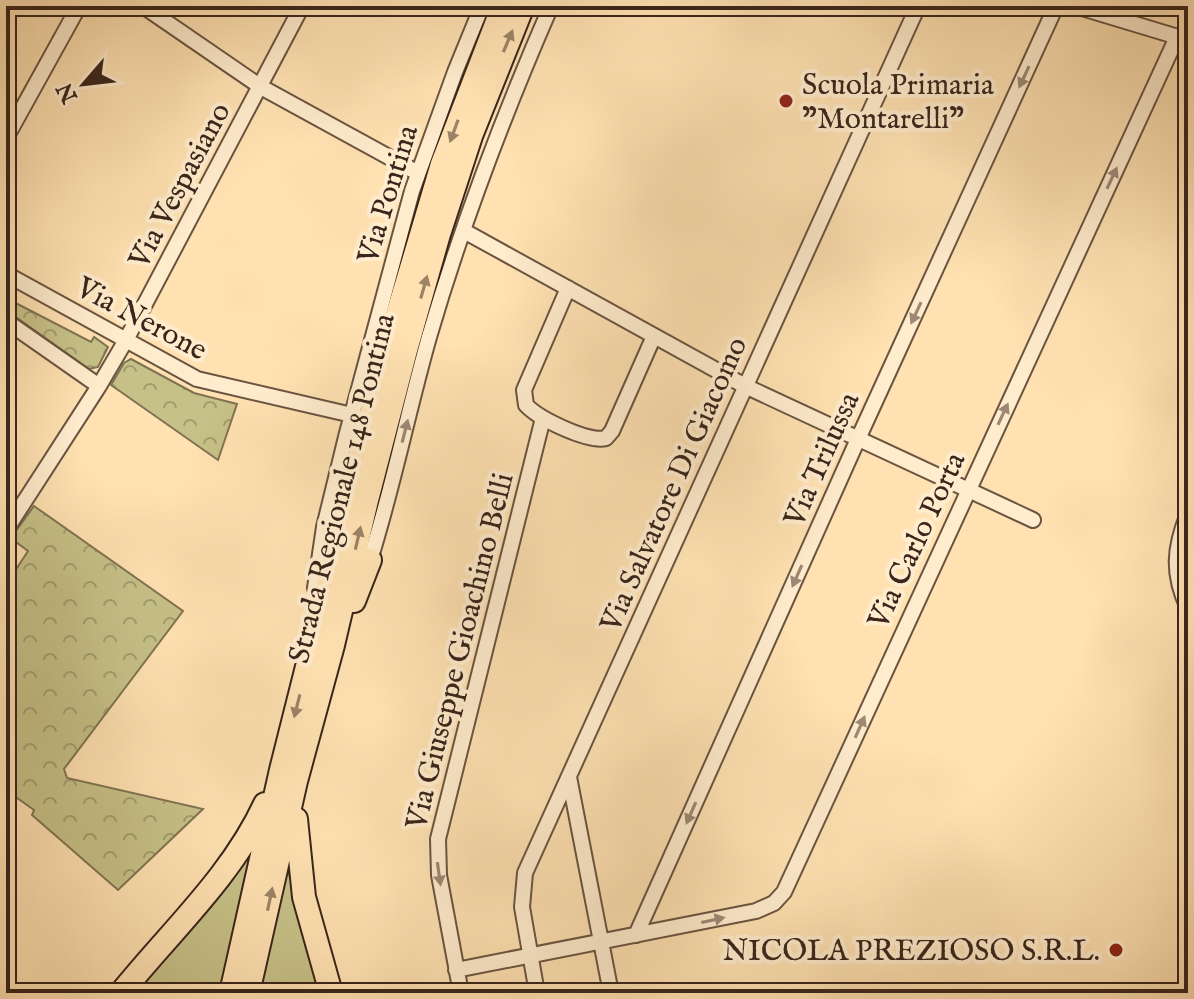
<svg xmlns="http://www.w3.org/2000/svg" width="1194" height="999" font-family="'IM FELL English',serif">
	<defs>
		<pattern id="park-crowns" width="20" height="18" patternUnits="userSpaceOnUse" patternTransform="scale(2)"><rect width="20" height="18" fill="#c6c188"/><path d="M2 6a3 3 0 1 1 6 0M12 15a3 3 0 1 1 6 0" fill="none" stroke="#a29d6e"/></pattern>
	</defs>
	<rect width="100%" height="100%" fill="#ffe1b2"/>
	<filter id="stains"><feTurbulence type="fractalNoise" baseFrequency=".0025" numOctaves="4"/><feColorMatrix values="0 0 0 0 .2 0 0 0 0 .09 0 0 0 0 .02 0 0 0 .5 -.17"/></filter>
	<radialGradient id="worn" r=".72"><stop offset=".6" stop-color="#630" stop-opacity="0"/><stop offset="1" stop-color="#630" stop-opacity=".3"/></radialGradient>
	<path fill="#c6c188" stroke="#807352" stroke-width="2" d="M254,848L220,993H127L244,849Z
		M286,854L289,874L322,993H252Z"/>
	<path fill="url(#park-crowns)" stroke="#807352" stroke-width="2" d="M6,298L91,342L94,337L108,347L98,367L89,369L6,310Z
		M131,359L194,393L237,404L218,460L111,385L124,363Z
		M34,506L183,611L64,769L67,778L203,809L118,890L32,815L34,810L6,790V585L28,551L16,542L13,535Z"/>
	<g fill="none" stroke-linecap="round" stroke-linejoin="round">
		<defs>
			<path id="minor" d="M143,6L261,87L418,173
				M1075,6L1188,40
				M6,138L79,6
				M464,231L745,386L1033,520
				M6,274L197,379L352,415
				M568,288L524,390L526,405C539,419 589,443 606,438L612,431L654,336
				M6,321L99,386L6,530
				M99,386L126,340L302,6
				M1188,514C1174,548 1172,574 1188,608
				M370,560C393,487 408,411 429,337C462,224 504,114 551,6
				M315,588L324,527L347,433L412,191L455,72L482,6
				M569,777L611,993
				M636,935L858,439L1056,6
				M456,970L756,911L774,903L784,892L1177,37
				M461,993L439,875L438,839L543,418
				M537,993L522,907L525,873L918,6"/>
			<path id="highway" d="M354,601L370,560
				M296,819L304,897L331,993
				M121,993C170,932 232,876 265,804
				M231,993L281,770L387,349L442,164L503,6
				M248,993L296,781L333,645L367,500L406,350L439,234L471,136L523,6"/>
		</defs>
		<use href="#minor" stroke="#6a5441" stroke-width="18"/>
		<use href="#highway" stroke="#39251b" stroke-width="26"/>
		<use href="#minor" stroke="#ffeccd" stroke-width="14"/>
		<use href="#highway" stroke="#ffe1b2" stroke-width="22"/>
	</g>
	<defs><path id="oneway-solid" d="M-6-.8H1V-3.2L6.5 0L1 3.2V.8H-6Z" transform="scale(2)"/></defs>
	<g fill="#9c8366">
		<use href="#oneway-solid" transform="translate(508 41) rotate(-67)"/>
		<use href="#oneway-solid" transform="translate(454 131) rotate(110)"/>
		<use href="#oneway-solid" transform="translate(424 287) rotate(-74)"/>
		<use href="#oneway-solid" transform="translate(358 538) rotate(-77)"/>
		<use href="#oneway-solid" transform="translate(297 706) rotate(104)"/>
		<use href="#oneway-solid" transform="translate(270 899) rotate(-78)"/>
	</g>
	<g fill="#9c8874">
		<use href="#oneway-solid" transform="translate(1024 77) rotate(115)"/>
		<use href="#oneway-solid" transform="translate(1112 178) rotate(-65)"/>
		<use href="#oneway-solid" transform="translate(916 313) rotate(115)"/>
		<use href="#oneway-solid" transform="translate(1003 414) rotate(-65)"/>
		<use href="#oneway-solid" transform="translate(405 431) rotate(-76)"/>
		<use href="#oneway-solid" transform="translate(797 576) rotate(114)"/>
		<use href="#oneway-solid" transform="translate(860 727) rotate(-66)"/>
		<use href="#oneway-solid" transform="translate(691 813) rotate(114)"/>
		<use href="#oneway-solid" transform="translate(439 874) rotate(82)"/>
		<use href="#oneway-solid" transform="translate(713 920) rotate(-12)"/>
	</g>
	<g fill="#8f2418" stroke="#ffeccd" stroke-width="3">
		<circle cx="786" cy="101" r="8"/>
		<circle cx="1116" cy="950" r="8"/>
	</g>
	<g text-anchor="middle" stroke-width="8" stroke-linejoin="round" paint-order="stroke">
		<g font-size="30" fill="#39251b" stroke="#ffeccd" text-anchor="start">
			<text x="802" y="94">Scuola Primaria<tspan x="802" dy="34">"Montarelli"</tspan></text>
			<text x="1100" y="960" text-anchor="end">NICOLA PREZIOSO S.R.L.</text>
		</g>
		<g font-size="30" fill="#39251b" stroke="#ffeccd">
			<text transform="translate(179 185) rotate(-62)" y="10">Via Vespasiano</text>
			<text transform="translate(387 194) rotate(-73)" y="10">Via Pontina</text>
			<text transform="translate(142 318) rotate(28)" y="10">Via Nerone</text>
			<text transform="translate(821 459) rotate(-66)" y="10">Via Trilussa</text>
			<text transform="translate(673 484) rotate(-66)" y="10">Via Salvatore Di Giacomo</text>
			<text transform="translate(341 488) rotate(-76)" y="10">Strada Regionale 148 Pontina</text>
			<text transform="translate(916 540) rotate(-65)" y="10">Via Carlo Porta</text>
			<text transform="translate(459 651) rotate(-76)" y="10">Via Giuseppe Gioachino Belli</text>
		</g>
	</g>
	<rect width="1194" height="999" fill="none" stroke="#ffe1b2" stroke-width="32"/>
	<rect x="8" y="8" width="1178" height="983" fill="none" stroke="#39251b" stroke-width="4"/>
	<rect x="16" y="16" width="1162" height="967" fill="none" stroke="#39251b" stroke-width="2"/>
	<g transform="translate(84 84) rotate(242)" stroke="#ffeccd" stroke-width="6" paint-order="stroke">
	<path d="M0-6L14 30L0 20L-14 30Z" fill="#39251b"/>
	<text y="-12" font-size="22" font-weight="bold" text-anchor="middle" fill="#39251b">N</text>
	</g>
	<rect width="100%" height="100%" filter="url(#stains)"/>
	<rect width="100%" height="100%" fill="url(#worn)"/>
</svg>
